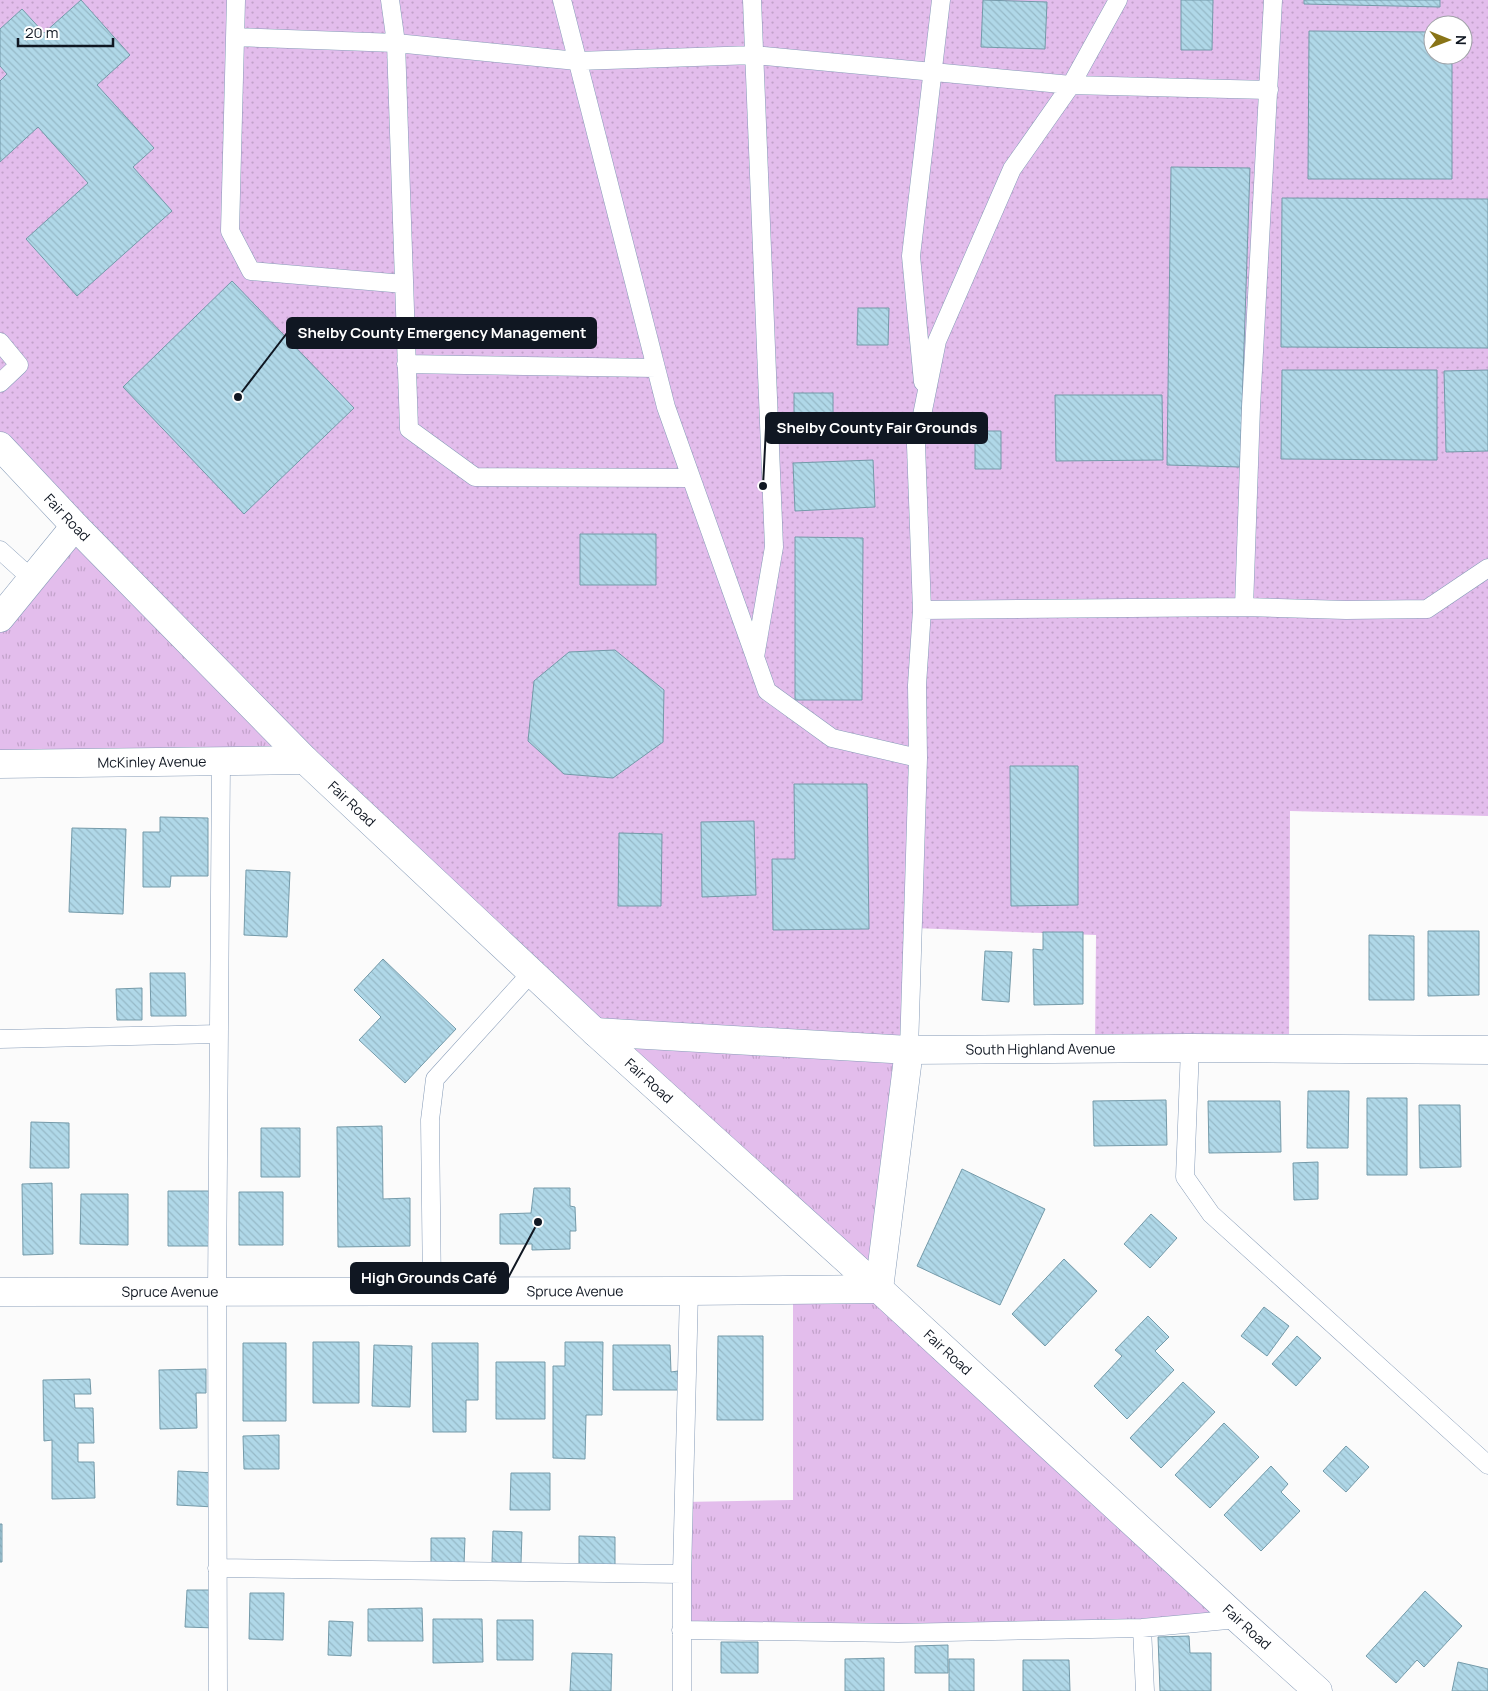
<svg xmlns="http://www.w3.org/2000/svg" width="1488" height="1691" font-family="Manrope,sans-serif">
	<defs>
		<pattern id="grass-tufts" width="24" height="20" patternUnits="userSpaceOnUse" patternTransform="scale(1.25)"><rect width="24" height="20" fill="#e3bdec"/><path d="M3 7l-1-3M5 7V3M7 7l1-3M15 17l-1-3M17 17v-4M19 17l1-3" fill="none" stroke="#c2a2ca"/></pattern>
		<pattern id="park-dots" width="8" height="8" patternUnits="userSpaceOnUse" patternTransform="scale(1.25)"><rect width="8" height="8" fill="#e3bdec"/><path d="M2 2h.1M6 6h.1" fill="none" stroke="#c2a2ca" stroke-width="1.8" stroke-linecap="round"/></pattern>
		<pattern id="building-back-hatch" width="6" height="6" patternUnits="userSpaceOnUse" patternTransform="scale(1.25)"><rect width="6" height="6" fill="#b0d8e8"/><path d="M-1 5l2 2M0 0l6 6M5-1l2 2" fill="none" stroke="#96b9c7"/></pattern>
	</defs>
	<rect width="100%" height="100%" fill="#fbfbfb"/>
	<path fill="url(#grass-tufts)" d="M75,526L305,760L0,764V618Z
		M595,1032L909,1050L879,1289L1238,1619L681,1630L683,1502L793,1500V1290L878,1289Z"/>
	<path fill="url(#park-dots)" fill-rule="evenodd" d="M0,0H1488V816L1290,811L1289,1049H1095L1096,935L913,928L909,1050L595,1032L0,446ZM1433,25H1463V55H1433Z"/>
	<path fill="url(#building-back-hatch)" stroke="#749aa9" d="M81,0L130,55L97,85L154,148L133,167L172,211L77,296L26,239L88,183L38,127L0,162V81L7,74L0,66V29L22,9L44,33Z
		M983,0L1047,2L1045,49L981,47Z
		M1181,0H1213L1212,50H1181Z
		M1304,0H1440V7L1304,4Z
		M1309,31L1433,32V55H1452V179H1308Z
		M1171,167L1250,168L1240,467L1167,465Z
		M1282,198L1488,199V348L1281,347Z
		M232,281L354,408L244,514L123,387Z
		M858,308H889L888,345H857Z
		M1282,370H1437V460L1281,459Z
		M1488,370V451L1446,452L1444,371Z
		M794,393H833V436H794Z
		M1055,395H1162L1163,460L1056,461Z
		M975,431H1001V469H975Z
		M873,460L875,507L795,511L793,463Z
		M580,534H656V585H580Z
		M795,537L863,538L862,700H795Z
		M615,650L664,690L663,742L613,778L564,774L528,741L534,681L569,652Z
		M1010,766H1078V905L1011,906Z
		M794,784H867L869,929L773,930L772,859H795Z
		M160,817L208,818V876H171L170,887H143V832H160Z
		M754,821L756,895L702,897L701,822Z
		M72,828L126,829L123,914L69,912Z
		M619,833L662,834L661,906H618Z
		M246,870L290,872L287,937L244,935Z
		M1428,931H1479V995L1428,996Z
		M1043,932H1083V1004L1034,1005L1033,949L1043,950Z
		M1369,935L1414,936V1000H1369Z
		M985,951L1012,952L1009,1002L982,1000Z
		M383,959L456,1029L405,1083L359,1040L381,1017L354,990Z
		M150,973H185L186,1016H151Z
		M142,988V1020H117L116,989Z
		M1308,1091H1349L1348,1148H1307Z
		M1367,1098H1407V1175H1367Z
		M1166,1100L1167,1145L1094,1146L1093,1101Z
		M1208,1101H1280L1281,1152L1209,1153Z
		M1419,1105H1460L1461,1167L1420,1168Z
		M31,1122L69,1123V1168H30Z
		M382,1126L383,1199L410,1198V1246L338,1247L337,1127Z
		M261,1128H300V1177H261Z
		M1318,1162V1199L1294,1200L1293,1163Z
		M962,1169L1045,1209L1000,1305L917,1266Z
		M52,1183L53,1254L23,1255L22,1184Z
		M534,1188H570V1206L575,1207L576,1231H570V1249L532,1250V1244H500V1214L531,1213Z
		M168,1191H209V1246H168Z
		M239,1192H283V1245H239Z
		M81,1194H128V1245L80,1244Z
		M1151,1214L1177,1238L1150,1268L1124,1244Z
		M1064,1259L1097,1291L1045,1346L1012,1314Z
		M1264,1307L1289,1326L1267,1356L1241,1336Z
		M1148,1316L1169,1337L1155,1351L1174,1370L1127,1419L1094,1386L1122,1356L1115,1350Z
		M718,1336H763V1420H717Z
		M1297,1336L1321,1358L1296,1386L1272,1364Z
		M313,1342H359V1403H313Z
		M565,1342H603L602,1415H586L585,1459L553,1458V1366H565Z
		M243,1343H286V1421H243Z
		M432,1343H478V1400H466V1432H433Z
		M374,1345L412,1346L410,1407L372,1406Z
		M613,1345H670L671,1372L678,1371L679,1390H613Z
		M496,1362H545V1419H496Z
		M206,1369V1393H196L197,1428L160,1429L159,1370Z
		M90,1379L91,1394H74L75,1408H93L94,1443H78V1462H94L95,1498L52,1499V1440L44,1441L43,1380Z
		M1183,1382L1215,1412L1161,1468L1130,1438Z
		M1224,1423L1259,1457L1210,1508L1175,1475Z
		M279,1435V1469H244L243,1436Z
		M1346,1446L1369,1467L1346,1492L1323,1471Z
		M1271,1466L1288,1484L1281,1492L1300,1511L1261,1551L1224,1515Z
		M178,1471L215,1473L214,1507L177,1505Z
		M511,1473H550V1510H510Z
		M0,1524H2V1562H0Z
		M493,1531L522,1532L521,1563L492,1562Z
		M579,1536L615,1537V1569H579Z
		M431,1538H465L464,1565H431Z
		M187,1590H217L216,1628L185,1627Z
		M1425,1591L1462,1626L1424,1667L1417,1660L1396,1683L1366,1656Z
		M250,1593H284L283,1640L249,1639Z
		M422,1608L423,1641H368V1609Z
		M433,1619H482L483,1662L433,1663Z
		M497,1620H533V1660H497Z
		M329,1621L353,1622L351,1656L328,1655Z
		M1189,1636L1190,1653H1211V1691H1160L1158,1637Z
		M721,1642H758V1673H721Z
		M948,1645V1673H915V1646Z
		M572,1653L612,1654L611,1691H570Z
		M884,1658V1691H845V1659Z
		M949,1659H974V1691H949Z
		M1023,1660H1069L1070,1691H1023Z
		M1458,1662L1488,1669V1691H1452Z"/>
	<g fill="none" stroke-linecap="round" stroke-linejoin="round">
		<defs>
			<path id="lane" d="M236,0L230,231L251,271L404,284
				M390,0L396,43L409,429L475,477L691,478
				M562,0L666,407L754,654
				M752,0L774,547L755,657L767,691L832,738L918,758
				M235,37L396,43L577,61L754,55L1071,85L1269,90
				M0,342L19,365L0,383
				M406,364L656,368
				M923,382L911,256L941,0
				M0,550L32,579
				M1244,607L1251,407L1273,0
				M922,610L1244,607L1346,610L1427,609L1488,568
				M0,1039L219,1034
				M1190,1048L1185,1177L1211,1214L1488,1465
				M909,1050L918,758L917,685L922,610L916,445L937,341L1012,169L1071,85L1118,0
				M432,1292L430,1120L435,1079L532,972
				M217,1568L682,1574
				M1142,1628L1145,1691
				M681,1630L898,1633L1142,1628L1238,1619
				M218,1691L217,1292L221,761
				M682,1691V1574L689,1291"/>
			<g id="street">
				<path d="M0,618L75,526"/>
				<path id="s1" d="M0,764L305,760"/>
				<path id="s2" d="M595,1032L909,1050L1190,1048L1488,1050"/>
				<path id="s3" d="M0,1292L689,1291L879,1289L909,1050"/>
			</g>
			<g id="secondary">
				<path id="s4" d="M0,446L75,526L305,760L595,1032L879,1289L1238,1619L1318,1691"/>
			</g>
		</defs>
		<use href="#lane" stroke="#879cb8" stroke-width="19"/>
		<use href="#street" stroke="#879cb8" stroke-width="29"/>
		<use href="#secondary" stroke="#879cb8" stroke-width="29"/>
		<use href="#lane" stroke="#fff" stroke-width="18"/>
		<use href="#street" stroke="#fff" stroke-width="28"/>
		<use href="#secondary" stroke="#fff" stroke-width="28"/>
	</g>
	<g text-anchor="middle" stroke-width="4.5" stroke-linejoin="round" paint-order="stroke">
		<g font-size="14" fill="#101722" stroke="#fff">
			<text dy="5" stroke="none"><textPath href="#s4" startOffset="98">Fair Road</textPath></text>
			<text dy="5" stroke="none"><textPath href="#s1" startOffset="152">McKinley Avenue</textPath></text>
			<text dy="5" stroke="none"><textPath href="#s4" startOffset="502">Fair Road</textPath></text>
			<text dy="5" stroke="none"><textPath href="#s2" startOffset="446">South Highland Avenue</textPath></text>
			<text dy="5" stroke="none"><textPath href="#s4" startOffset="908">Fair Road</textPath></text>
			<text dy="5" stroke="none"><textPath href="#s3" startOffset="170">Spruce Avenue</textPath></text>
			<text dy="5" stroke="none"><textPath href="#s3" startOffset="575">Spruce Avenue</textPath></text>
			<text dy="5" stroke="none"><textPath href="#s4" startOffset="1312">Fair Road</textPath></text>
			<text dy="5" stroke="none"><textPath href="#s4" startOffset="1718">Fair Road</textPath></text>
		</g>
	</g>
	<path fill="none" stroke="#101722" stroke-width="2" d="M238 397L287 333M763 486L766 428M538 1222L508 1278"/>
	<g fill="#101722" stroke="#fff" stroke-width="2">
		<circle cx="238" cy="397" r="5"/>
		<circle cx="763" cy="486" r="5"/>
		<circle cx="538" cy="1222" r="5"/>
	</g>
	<g fill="#101722" stroke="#101722" stroke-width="2">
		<rect x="287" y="318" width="309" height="30" rx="5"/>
		<rect x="766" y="413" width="221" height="30" rx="5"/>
		<rect x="351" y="1263" width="157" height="30" rx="5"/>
	</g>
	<g font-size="15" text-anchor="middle" font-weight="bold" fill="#fff">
		<text x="442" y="338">Shelby County Emergency Management</text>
		<text x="877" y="433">Shelby County Fair Grounds</text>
		<text x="429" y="1283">High Grounds Café</text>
	</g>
	<g transform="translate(1448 40) rotate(91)"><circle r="24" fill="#ffffff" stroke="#9fa2a7"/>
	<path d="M0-4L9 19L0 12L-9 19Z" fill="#897417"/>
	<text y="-8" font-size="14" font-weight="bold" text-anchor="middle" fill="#101722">N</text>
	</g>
	<path d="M18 38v8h95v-8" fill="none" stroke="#101722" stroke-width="2.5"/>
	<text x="25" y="38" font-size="15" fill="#101722" stroke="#ffffff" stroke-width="4" paint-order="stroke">20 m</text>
</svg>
